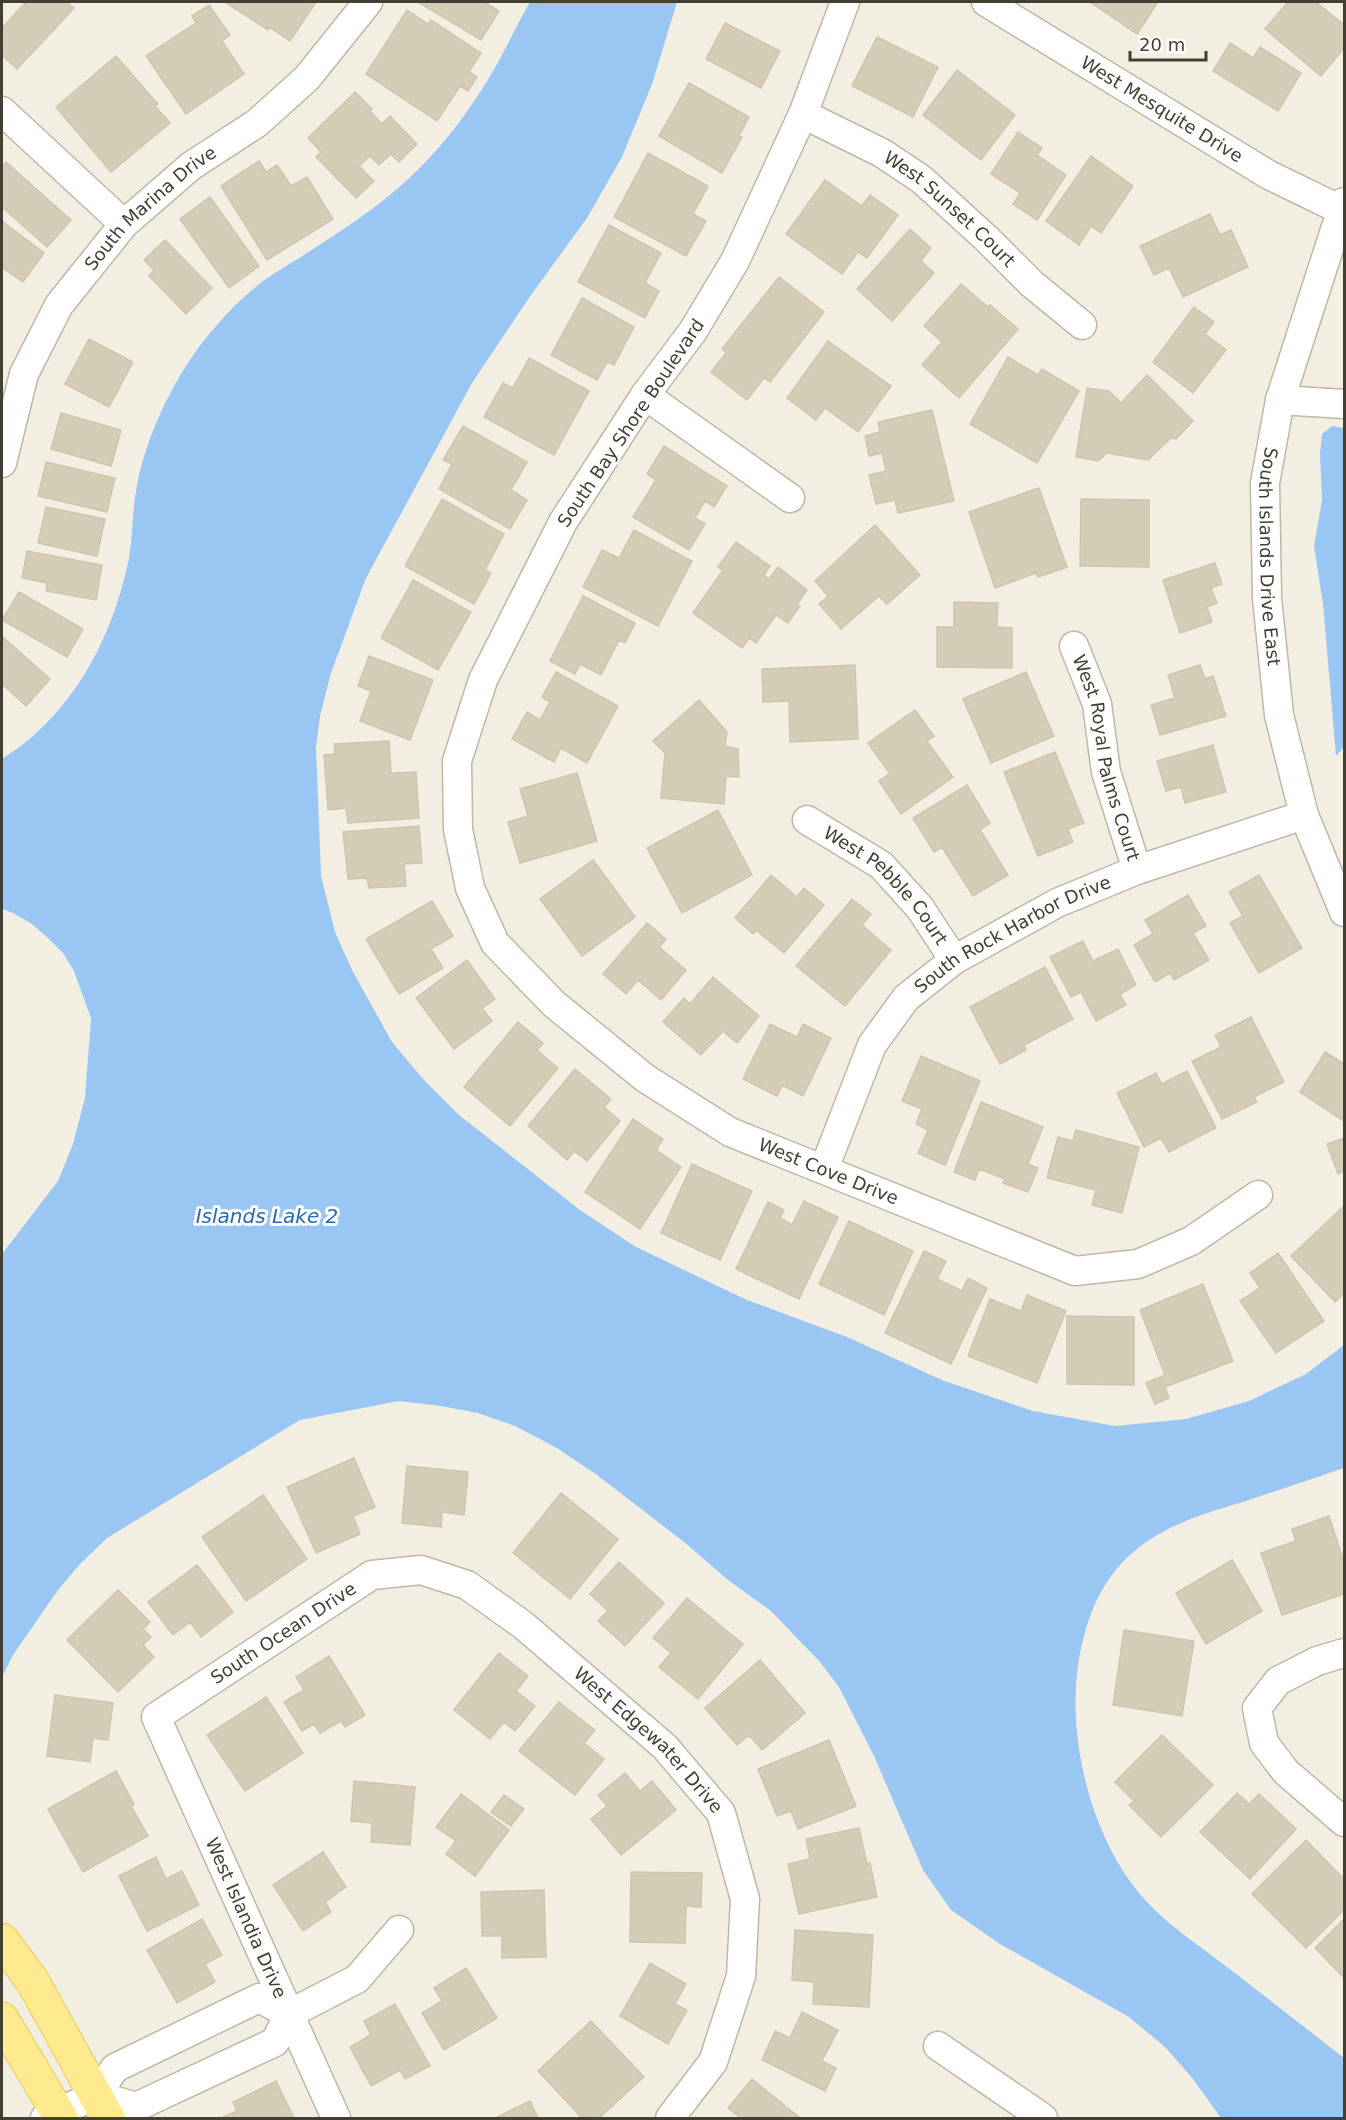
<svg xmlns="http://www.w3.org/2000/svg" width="1346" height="2120" font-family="'DejaVu Sans',sans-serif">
	<rect width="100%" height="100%" fill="#f2efe2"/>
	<path fill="#9ac6f4" d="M530,2H677L652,84L622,157L587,218L531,295L472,383L366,578L331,673L320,716L316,747L321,876L335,932L352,970L392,1042L424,1080L459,1115L580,1210L636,1247L747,1300L847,1337L942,1380L1033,1411L1115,1426L1186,1419L1249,1401L1306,1374L1344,1345V1468C1312,1479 1279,1490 1246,1501C1210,1512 1173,1522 1142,1545C1100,1576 1083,1623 1077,1674C1069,1749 1094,1844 1146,1901C1168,1925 1197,1944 1223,1964C1264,1995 1304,2027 1344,2058V2118H1221L1193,2079L1165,2047L1129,2017L1000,1944L951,1910L923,1870L874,1756L839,1687L820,1662L771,1611L728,1580L684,1542L597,1475L557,1448L515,1426L478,1413L441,1406L399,1401L300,1420L107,1538L78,1566L58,1590L13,1655L2,1677V1254L58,1181L73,1144L85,1098L91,1018L74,971L63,953L49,939L32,924L13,913L2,909V759C12,752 23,745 33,736C85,690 115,626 129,558C133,536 132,513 136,491C143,448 163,402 186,366C206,335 233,304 263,281C277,271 293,262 307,253C341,231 375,209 405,182C438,152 466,116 489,78C504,53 516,26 530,2Z
		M1332,426L1344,428V747L1336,756L1323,604L1314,546L1322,500L1320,454L1322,434Z"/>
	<path fill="#d4ccb7" stroke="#d0c5aa" stroke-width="1.5" d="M26,2H67L74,8L17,69L2,55V28Z
		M225,2H316L290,41L269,27L268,30Z
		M418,2H484L499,11L481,40Z
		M1090,2H1158L1137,34Z
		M1288,2H1316L1344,25V48L1321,76L1265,29Z
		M209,5L230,35L222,41L244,74L186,114L146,56L196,23L192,16Z
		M407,10L428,24L431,20L481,53L469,72L477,77L468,91L460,86L437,121L366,74Z
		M725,23L780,51L761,88L706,59Z
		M877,37L938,67L913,117L852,86Z
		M1230,43L1253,58L1260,47L1301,73L1278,111L1213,71Z
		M116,56L158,104L155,106L170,123L111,172L56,107Z
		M957,70L1015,115L981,160L923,115Z
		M689,83L749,117L739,136L742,137L722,173L659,136Z
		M355,92L372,109L370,111L382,124L390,116L417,144L399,162L391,154L379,165L370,156L359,166L374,181L356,198L316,157L321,152L308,138Z
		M1018,132L1042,148L1037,155L1066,175L1037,220L1013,204L1020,193L991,174Z
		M648,153L708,186L693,214L706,221L686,256L614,217Z
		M1091,156L1133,186L1101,233L1091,226L1079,245L1046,221Z
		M259,161L266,172L277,165L291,186L307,177L333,219L267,260L221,186Z
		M6,162L71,220L47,247L2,207V167Z
		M825,180L862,206L870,195L898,215L867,258L858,252L842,274L786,234Z
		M210,197L259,266L229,288L180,219Z
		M1210,214L1220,235L1231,230L1248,267L1183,297L1169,268L1154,275L1140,246Z
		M2,221L44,253L23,282L2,267Z
		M609,225L661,253L645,283L659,291L645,318L578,282Z
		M910,229L931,248L921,261L934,273L892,321L857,289Z
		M165,240L212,288L186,314L149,276L154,270L144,260Z
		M779,277L824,312L770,382L764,378L747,400L711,372L726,353L722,349Z
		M961,284L988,307L990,305L1018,329L959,398L922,365L942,342L924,326Z
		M582,298L634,327L614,365L607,362L597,380L551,355Z
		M1194,307L1214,322L1205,334L1226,350L1193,393L1153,362Z
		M89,339L133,362L109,407L65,384Z
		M828,341L891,386L858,432L825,408L816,420L787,398Z
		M1008,357L1038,375L1042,369L1079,391L1037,463L970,424Z
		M529,358L589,391L554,455L484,417L503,383L513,388Z
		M1147,375L1193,421L1176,439L1171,438L1148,460L1107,453L1098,461L1076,457L1087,388L1109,391L1121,403Z
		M932,410L954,501L898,513L895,500L876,504L869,475L886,471L882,453L869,456L865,436L880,432L878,422Z
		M61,413L121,430L111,466L51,449Z
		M463,426L527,462L511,490L527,500L510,529L439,489L452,464L443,460Z
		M664,446L727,486L714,507L705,501L695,518L705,524L689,550L633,517L656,480L647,474Z
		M46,462L115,478L107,512L38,496Z
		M1039,488L1067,567L1038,577L1036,573L995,588L969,512Z
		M442,499L504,534L485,570L491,573L474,604L405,566Z
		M1081,499L1149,500V567L1080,566Z
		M46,507L105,519L97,556L38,543Z
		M875,525L920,575L887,604L879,596L841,629L819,604L828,596L815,581Z
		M634,530L692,561L658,626L583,587L602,550L619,558Z
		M736,542L770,566L764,575L769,579L778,567L807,590L797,604L800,606L788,623L776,615L756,643L749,638L742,648L693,613L723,570L718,567Z
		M27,551L102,565L96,600L46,591L47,583L22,578Z
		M1215,563L1222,584L1211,588L1217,603L1207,607L1212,622L1180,633L1163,580Z
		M413,580L471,612L438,670L381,638Z
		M19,592L83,629L67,657L2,620Z
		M583,596L635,623L625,643L619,640L601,675L580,664L575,674L550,661Z
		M954,602L998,603L997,627L1012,628V668L937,667V627H954Z
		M2,636L50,679L26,706L2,684Z
		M369,656L433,680L410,740L360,721L371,691L358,686Z
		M855,665L858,739L790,742L789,701L763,702L762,669Z
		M1200,665L1205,679L1213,676L1226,716L1160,735L1151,705L1175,698L1168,675Z
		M556,672L618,706L587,763L561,748L554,762L512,739L527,712L540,720L550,702L542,697Z
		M1026,672L1054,736L991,763L963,699Z
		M699,700L727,732L725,746L738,749L739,777L726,776L724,804L661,798L665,753L653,741Z
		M915,710L934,736L927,741L953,777L901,814L879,781L890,774L868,743Z
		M389,741L391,773L416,772L419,818L348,823L346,808L328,810L324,755L335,754L334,744Z
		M1213,745L1226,792L1185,803L1181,787L1166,791L1157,761Z
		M1055,752L1084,823L1068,829L1073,842L1038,856L1004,772Z
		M577,773L597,841L520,863L508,822L528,816L520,789Z
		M967,785L990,823L980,830L1008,875L973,896L942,847L934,852L913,818Z
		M718,810L752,875L682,913L647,848Z
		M419,826L422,863L404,864L406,886L369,888L367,878L348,879L343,832Z
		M593,860L635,917L582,956L540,899Z
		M771,875L797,897L804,888L824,905L784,953L756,930L753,934L735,918Z
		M1259,875L1302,948L1259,973L1230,923L1243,916L1229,892Z
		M1188,895L1206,926L1193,933L1209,960L1174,980L1170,973L1155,982L1134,945L1153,934L1145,920Z
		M852,899L871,914L862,925L891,950L845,1006L796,966Z
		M432,901L453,936L431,949L443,968L399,994L366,939Z
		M647,923L666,939L659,947L686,970L661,1000L638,980L626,994L603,974Z
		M1083,941L1093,961L1118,949L1136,985L1120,994L1126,1005L1096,1021L1081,992L1071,997L1050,957Z
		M467,960L495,999L482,1008L492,1021L454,1049L416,998Z
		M1045,967L1073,1019L1024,1045L1026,1050L1000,1064L970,1007Z
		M713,977L759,1016L737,1043L723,1031L701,1055L663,1022L684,998L690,1004Z
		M1251,1017L1284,1082L1254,1097L1257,1102L1222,1119L1192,1061L1221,1047L1215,1035Z
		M518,1022L543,1043L537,1050L558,1068L510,1126L464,1087Z
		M770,1024L797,1037L803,1024L831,1038L803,1096L782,1085L777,1096L743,1079Z
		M1325,1052L1344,1064V1121L1300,1092Z
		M921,1056L980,1081L945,1165L918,1153L928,1130L916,1124L922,1109L902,1101Z
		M575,1069L611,1099L604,1107L620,1121L587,1161L574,1151L567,1160L528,1126Z
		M1187,1071L1216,1128L1169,1152L1161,1138L1144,1147L1117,1093L1156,1073L1162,1084Z
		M981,1102L1043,1127L1028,1164L1038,1168L1028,1192L1003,1183L1005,1179L979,1169L975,1180L954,1172Z
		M633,1119L663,1139L656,1150L681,1167L640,1229L585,1192Z
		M1076,1130L1139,1147L1122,1213L1092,1205L1096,1190L1047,1178L1058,1137L1073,1141Z
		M1344,1138V1171L1338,1174L1327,1144Z
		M692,1164L752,1191L720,1260L661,1233Z
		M804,1201L838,1217L799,1299L736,1269L768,1202L784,1210L780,1218L792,1225Z
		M1344,1206V1293L1335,1302L1291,1256Z
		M849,1221L913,1251L884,1315L819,1284Z
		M924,1251L946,1261L937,1279L962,1291L968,1278L987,1288L951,1364L885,1333Z
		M1278,1253L1324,1321L1276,1353L1240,1301L1260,1288L1250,1273Z
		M1203,1284L1233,1361L1165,1387L1169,1398L1155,1404L1146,1383L1165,1375L1140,1310Z
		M1027,1295L1066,1311L1037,1383L968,1356L990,1299L1021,1311Z
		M1067,1316L1134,1317V1385L1067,1384Z
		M354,1458L375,1507L353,1516L360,1534L316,1553L287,1487Z
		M407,1466L468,1472L464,1515L442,1512L441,1527L402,1523Z
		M561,1493L618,1539L570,1599L513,1553Z
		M263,1495L307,1559L246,1601L202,1537Z
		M1329,1516L1344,1562V1594L1282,1615L1261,1553L1296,1541L1292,1529Z
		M1232,1560L1262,1611L1206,1644L1176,1593Z
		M619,1562L664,1603L625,1646L598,1621L608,1611L590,1594Z
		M197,1565L233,1612L201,1637L190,1622L173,1635L148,1602Z
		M118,1590L150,1622L143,1629L151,1637L143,1645L154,1657L118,1692L67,1640Z
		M687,1598L743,1644L698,1699L659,1667L671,1653L653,1638Z
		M1124,1630L1194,1641L1182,1716L1113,1705Z
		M499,1653L528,1676L516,1691L535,1706L515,1731L504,1722L490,1739L454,1710Z
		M329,1656L365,1715L345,1727L341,1721L320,1733L314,1724L302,1731L284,1702L304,1690L296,1677Z
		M760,1660L805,1713L762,1750L749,1735L737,1745L705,1708Z
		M55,1695L113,1703L108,1740L93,1738L90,1762L47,1756Z
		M266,1697L303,1753L245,1791L207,1735Z
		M559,1702L595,1730L584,1743L604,1759L575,1795L519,1751Z
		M1162,1735L1213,1785L1161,1837L1129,1805L1134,1801L1115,1782Z
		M829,1740L856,1806L798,1829L791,1811L777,1816L758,1769Z
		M116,1771L134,1804L131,1806L148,1836L83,1872L48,1809Z
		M625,1773L640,1791L652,1781L676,1810L621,1855L591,1819L607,1806L598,1795Z
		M354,1781L415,1787L410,1845L371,1842L372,1823L351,1821Z
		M1237,1793L1249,1804L1259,1794L1296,1829L1250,1879L1200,1832Z
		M461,1794L509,1830L475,1876L446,1854L456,1841L436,1827Z
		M504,1795L524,1809L511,1826L491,1812Z
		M859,1828L867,1864L870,1863L877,1897L799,1914L788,1864L810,1859L806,1839Z
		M1306,1840L1344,1879V1910L1306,1948L1252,1894Z
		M323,1852L346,1887L325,1902L331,1912L303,1931L273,1885Z
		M156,1857L166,1879L182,1871L199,1905L147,1931L119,1876Z
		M631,1872L702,1873L701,1907L686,1906L685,1943L630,1942Z
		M544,1890L546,1957L502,1958V1936H482L481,1892Z
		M202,1919L222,1955L205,1964L215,1982L177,2003L147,1950Z
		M1344,1919V1978L1315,1948Z
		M795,1930L873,1935L869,2007L813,2004L814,1982L792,1980Z
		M650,1963L686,1984L675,2004L687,2010L668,2044L620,2016Z
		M466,1968L497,2018L444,2050L422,2013L442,2001L434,1988Z
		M395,2004L430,2066L405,2079L400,2070L371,2086L350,2047L371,2035L364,2021Z
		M802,2012L838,2030L822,2061L836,2068L825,2091L762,2060L775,2031L790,2038Z
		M591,2021L644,2077L599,2118H582L538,2071Z
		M752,2079L800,2118H741L728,2108Z
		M276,2081L294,2118H221L237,2111L233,2102Z
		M530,2101L538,2118H495Z"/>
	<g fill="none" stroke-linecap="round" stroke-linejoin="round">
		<defs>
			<g id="minor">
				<path id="s1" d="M845,2L803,114L735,261L693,331L645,395L563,522L483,680L457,761L458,829L470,888L495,943L554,1004L645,1078L730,1132L1075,1271L1138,1264L1191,1241L1258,1195"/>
				<path id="s2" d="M986,2L1269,175L1341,210"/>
				<path d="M2,111L124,224"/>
				<path id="s3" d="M803,114L882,153L921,179L986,238L1032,284L1082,325"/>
				<path id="s4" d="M1344,202L1280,400L1265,483L1267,598L1279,715L1304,815L1344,912"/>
				<path d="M645,395L790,498"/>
				<path d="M1280,400L1344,404"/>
				<path id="s5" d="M2,463L24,374L59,305L124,224L191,166L257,123L307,78L368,2"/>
				<path id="s6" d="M1074,646L1097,704L1106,772L1137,870"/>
				<path id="s7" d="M807,820L881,865L920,908L954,960"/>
				<path id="s8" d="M824,1169L872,1045L906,998L954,960L1057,903L1137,870L1304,815"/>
				<path d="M1344,1653L1317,1661L1278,1681L1257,1708L1264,1743L1286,1772L1344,1822"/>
				<path d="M938,2046L1043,2118"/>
				<path d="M96,2095L136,2107L275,2042L289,2014L357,1979L399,1930"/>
				<path d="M45,2118L96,2095L115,2068L259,1998L289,2014"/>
				<path id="s9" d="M336,2118L156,1717L372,1575L421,1570L467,1585L523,1625L665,1747L721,1813L745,1899L741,1976L713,2062L670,2118"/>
			</g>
			<path id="major" d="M2,1940L33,1982L108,2118
				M2,2019L61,2118"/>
		</defs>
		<use href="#minor" stroke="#beb8a5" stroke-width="31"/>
		<use href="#major" stroke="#eacc59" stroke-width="35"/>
		<use href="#minor" stroke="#fff" stroke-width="28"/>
		<use href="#major" stroke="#ffea8f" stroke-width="33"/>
	</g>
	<g text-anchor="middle" stroke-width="6" stroke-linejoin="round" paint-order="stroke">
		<g font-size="18" fill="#443f33" stroke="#fff">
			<text dy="6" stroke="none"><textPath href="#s2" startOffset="206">West Mesquite Drive</textPath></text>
			<text dy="6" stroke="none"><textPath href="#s5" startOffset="303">South Marina Drive</textPath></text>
			<text dy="6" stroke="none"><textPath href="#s3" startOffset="176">West Sunset Court</textPath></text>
			<text transform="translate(631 423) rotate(-56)" y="6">South Bay Shore Boulevard</text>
			<text dy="6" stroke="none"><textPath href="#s4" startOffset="366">South Islands Drive East</textPath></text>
			<text dy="6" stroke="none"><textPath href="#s6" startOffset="117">West Royal Palms Court</textPath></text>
			<text dy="6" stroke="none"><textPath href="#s7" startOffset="104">West Pebble Court</textPath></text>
			<text dy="6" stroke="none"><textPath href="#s8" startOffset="316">South Rock Harbor Drive</textPath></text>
			<text dy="6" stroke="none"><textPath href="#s1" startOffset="1454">West Cove Drive</textPath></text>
			<text dy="6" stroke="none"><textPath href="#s9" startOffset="592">South Ocean Drive</textPath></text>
			<text dy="6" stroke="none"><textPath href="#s9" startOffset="1035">West Edgewater Drive</textPath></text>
			<text transform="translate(246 1918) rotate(66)" y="6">West Islandia Drive</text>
		</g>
		<g font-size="20" font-style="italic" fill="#266bb5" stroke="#fff">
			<text x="267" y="1223">Islands Lake 2</text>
		</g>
	</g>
	<rect width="1346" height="2120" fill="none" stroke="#443f33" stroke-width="6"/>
	<path d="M1130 51v9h76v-9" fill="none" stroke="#443f33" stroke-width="3"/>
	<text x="1139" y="51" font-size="18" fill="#443f33" stroke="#ffffff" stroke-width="4.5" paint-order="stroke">20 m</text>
</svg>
